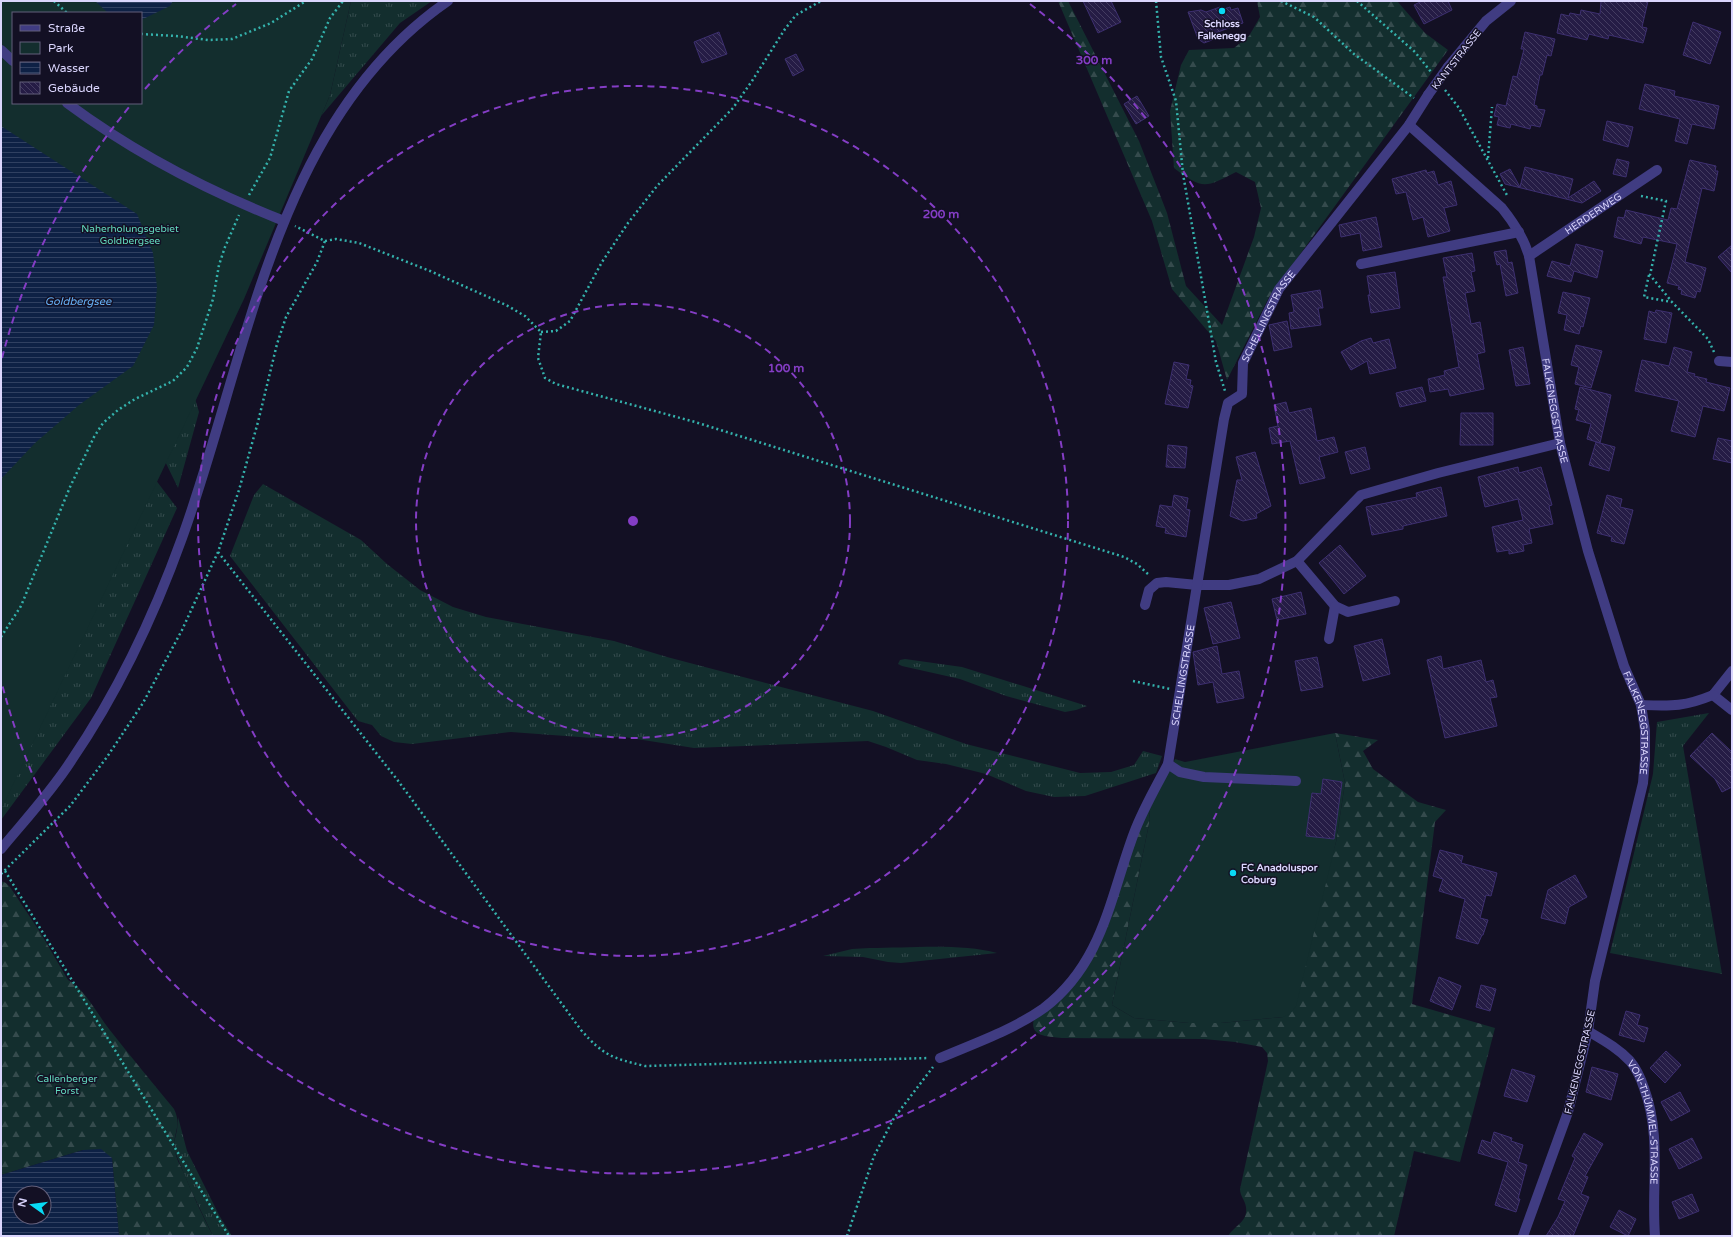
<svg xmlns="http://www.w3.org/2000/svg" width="1733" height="1237" font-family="'Varela Round',sans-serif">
	<defs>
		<pattern id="grass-tufts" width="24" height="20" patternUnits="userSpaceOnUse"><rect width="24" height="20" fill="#132e2e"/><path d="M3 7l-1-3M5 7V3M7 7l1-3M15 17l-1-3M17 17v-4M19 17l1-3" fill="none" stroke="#354b4d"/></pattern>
		<pattern id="forest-firs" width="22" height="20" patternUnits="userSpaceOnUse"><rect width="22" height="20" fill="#132e2e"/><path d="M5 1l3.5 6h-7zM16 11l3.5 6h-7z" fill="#354b4d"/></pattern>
		<pattern id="water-rules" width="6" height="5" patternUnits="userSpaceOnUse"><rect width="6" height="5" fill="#0e2145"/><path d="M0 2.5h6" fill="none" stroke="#304061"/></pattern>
		<pattern id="building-back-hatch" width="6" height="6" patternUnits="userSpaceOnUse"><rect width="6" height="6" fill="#251c45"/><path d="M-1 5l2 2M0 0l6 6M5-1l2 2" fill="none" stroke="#443c61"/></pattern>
	</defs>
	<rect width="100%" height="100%" fill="#131024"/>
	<path fill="url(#grass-tufts)" d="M351,1H432L400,23L321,116L330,95Z
		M189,378L199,412L178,488L161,453Z
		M115,426L177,508L91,698L1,820V669Z
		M263,484L361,540L387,564L420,590L453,607L486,617L614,641L667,657L873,711L966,744L1080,773L1111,772L1134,765L1143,751L1162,756L1156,773L1085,796L1054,797L1026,791L986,774L946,764L917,760L886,747L868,741L694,748L624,737L593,738L511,732L412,744L394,742L381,736L372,725L358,721L230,556L254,495Z
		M905,659L962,667L1087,706L1076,710L1065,712L1006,696L960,679L902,666L898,664L900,660Z
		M1709,713L1683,746L1722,974L1610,953L1653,774L1657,722Z
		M870,948C909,948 961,943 997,953L901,963L888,962L863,957L823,956L852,949Z
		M178,1117L187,1151L219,1215L232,1236H213L190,1188L175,1152L174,1143L177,1130Z"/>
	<path fill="url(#forest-firs)" d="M1058,1H1068L1139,141L1167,213L1186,286L1222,325L1254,237L1261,208L1255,182L1236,172C1205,188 1203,190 1174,168L1170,111L1181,65L1189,50L1234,48L1249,36L1260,17L1257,1H1397L1425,33L1448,50L1269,297L1227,380L1216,341L1172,289L1152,221Z
		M1335,733L1378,740L1363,751L1373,769L1418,802L1446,810L1435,822L1412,1004L1495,1028L1460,1162L1414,1151L1394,1236H1228C1235,1225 1248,1222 1246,1207C1245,1200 1240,1196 1240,1189L1268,1061L1267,1053L1262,1047L1235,1042L1204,1039L1062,1038C1047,1036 1027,1037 1035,1016L1075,982L1137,833L1149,810L1150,819L1112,1005L1134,1018L1189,1023H1221L1283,1017L1336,842L1345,783Z
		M1,881L6,883L10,887L40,932L68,980C84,988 98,1015 109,1029C130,1056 152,1082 174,1109C183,1127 171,1135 175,1151C176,1158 180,1165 183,1171C192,1193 202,1215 213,1236H119L112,1158L83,1150L1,1175Z"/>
	<path fill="#132e2e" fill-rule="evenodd" d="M1,1H351L330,95L244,299L1,810ZM13,13H141V103H13Z
		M1335,733L1345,783L1336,842L1296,1006L1290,1014L1283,1017L1221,1023H1189L1134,1018L1112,1005L1150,819L1149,810L1175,759L1185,762Z"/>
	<path fill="url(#water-rules)" fill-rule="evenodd" d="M95,1H173L170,6L141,20V13H112L107,12Z
		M1,126L137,214L153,253L157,287L154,325L133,366L79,405L35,443L1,479Z
		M101,1149L112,1158L119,1236H1V1175L83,1150ZM20,1193H44V1217H20Z"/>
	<path fill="url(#building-back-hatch)" stroke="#3d2f70" d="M1083,1H1111L1121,22L1098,33Z
		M1422,1H1448L1452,10L1424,24L1414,5Z
		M1601,1H1648L1642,27L1647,28L1643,43L1609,35L1608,39L1589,34L1587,40L1557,33L1561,14L1569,16L1570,13L1580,15L1581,10L1600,14Z
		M1220,7L1221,10L1230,7L1231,10L1238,8L1243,23L1215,33L1212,40L1204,43L1198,39L1188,12L1201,10L1206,12Z
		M1693,22L1721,32L1710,64L1683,55Z
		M719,32L727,54L702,63L694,42Z
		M1525,32L1555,39L1551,56L1547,55L1542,75H1540L1534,105L1537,106V109L1545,110L1540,127L1531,125L1530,129L1511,124L1510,128L1497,125L1499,117L1494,116L1497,104L1506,106L1513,76L1517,77L1524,49H1521Z
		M796,54L804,70L793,76L785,59Z
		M1645,84L1675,91L1674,96L1719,106L1714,129L1692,124L1687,144L1675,141L1680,119L1639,109Z
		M1137,96L1149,116L1136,124L1124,104Z
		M1607,121L1633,127L1628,147L1603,140Z
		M1617,159L1629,162L1626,177L1613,174Z
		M1690,160L1716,166L1715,171H1718L1714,191L1702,188L1685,262L1706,268L1700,292L1697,291L1695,298L1681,294L1682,290L1678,289L1679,286L1667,283L1677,244L1643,237L1641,244L1614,237L1618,217L1624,218L1626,210L1668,220L1671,208L1677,209Z
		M1525,167L1573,179L1568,198L1594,181L1601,191L1582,203L1505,184L1500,174L1510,169L1520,187Z
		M1426,170L1427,173L1434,171L1438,185L1451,181L1457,205L1444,208L1450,231L1428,237L1423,217L1413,220L1406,192L1396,194L1392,179Z
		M1376,217L1382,247L1363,251L1360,233L1341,237L1339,225Z
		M1576,244L1603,251L1597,278L1574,271L1571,282L1547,276L1552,261L1570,266Z
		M1732,245V273L1718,257Z
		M1506,250L1508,263L1512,262L1518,293L1506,296L1500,264L1497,265L1494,252Z
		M1472,253L1475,271L1471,272L1475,291L1465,293L1471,324L1480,322L1485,352L1477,354L1484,389L1450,396L1448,389L1430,392L1428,379L1445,375L1444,371L1459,367L1443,277H1447L1443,258Z
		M1395,272L1400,308L1371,313L1368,295H1370L1367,276Z
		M1320,290L1323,308H1318L1321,325L1291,329L1289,313L1294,312L1291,295Z
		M1563,292L1590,298L1583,327L1581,326L1579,334L1564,330L1567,315L1558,313Z
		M1656,310L1672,313L1666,343L1644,339L1649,311L1655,313Z
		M1287,321L1292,347L1274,351L1269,325Z
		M1371,338L1373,343L1389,339L1396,368L1370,374L1367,361L1351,370L1341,352L1361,341Z
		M1576,345L1602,351L1591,388L1575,384L1579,367L1571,365Z
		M1523,347L1530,384L1516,386L1509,350Z
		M1674,347L1692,352L1687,372L1695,374L1694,376L1707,379L1706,382L1730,388L1724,411L1703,406L1695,437L1671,431L1679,401L1635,391L1642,360L1669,366Z
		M1174,362L1189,365L1186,379L1191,380L1190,385L1193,386L1188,408L1165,404Z
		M1422,387L1426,401L1400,407L1396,393Z
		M1580,387L1611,395L1600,443L1587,439L1591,424L1576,420L1579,410L1575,409Z
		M1286,402L1289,413L1311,408L1317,441L1334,437L1338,452L1319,457L1325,478L1300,484L1290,441L1272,444L1269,428L1278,426L1274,405Z
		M1461,413H1493V445H1460Z
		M1718,438L1732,441V463L1713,459Z
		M1596,442L1615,447L1609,471L1589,465Z
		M1168,445L1187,447L1185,468L1166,467Z
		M1365,447L1370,469L1351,474L1345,452Z
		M1255,452L1271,506L1256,514L1257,518L1243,521L1230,516L1237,480H1242L1236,457Z
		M1518,467L1519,473L1541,467L1552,505L1549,506L1553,524L1529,529L1532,543L1523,545L1524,551L1509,554V550L1497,552L1492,527L1523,520L1518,499L1485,507L1478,477Z
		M1441,487L1447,516L1403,526V529L1372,535L1366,507L1417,497L1416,493Z
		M1174,495L1188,498L1186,509L1190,510L1186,537L1165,533L1166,528L1156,526L1160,505L1172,507Z
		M1607,495L1622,499L1620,507L1633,510L1624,544L1611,541L1612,537L1597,533Z
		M1340,545L1366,576L1344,594L1319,563Z
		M1301,592L1306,614L1277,620L1272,599Z
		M1231,602L1240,638L1213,644L1204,608Z
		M1382,639L1390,674L1363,681L1354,646Z
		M1217,646L1222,674L1239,671L1244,698L1217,703L1213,682L1198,685L1193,652Z
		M1441,656L1443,669L1481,660L1486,682L1493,680L1497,697L1490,698L1497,726L1445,738L1427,660Z
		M1317,657L1323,687L1301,691L1295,661Z
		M1712,733L1732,752V787L1722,792L1715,779L1690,756Z
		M1323,779L1342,782L1334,839L1306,836L1312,793L1321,794Z
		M1440,850L1463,856L1461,863L1497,873L1491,896L1486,895L1480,918L1488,920L1483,935H1482L1478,944L1456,938L1465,899L1439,891L1443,879L1433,876Z
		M1575,875L1587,897L1569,907L1565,924L1541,918L1548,890Z
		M1439,977L1461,986L1452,1010L1430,1001Z
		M1481,985L1496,989L1490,1011L1476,1007Z
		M1626,1011L1640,1015L1637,1025L1648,1028L1644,1042L1619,1035Z
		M1666,1051L1681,1065L1665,1083L1650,1068Z
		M1592,1067L1618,1074L1611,1100L1586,1092Z
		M1512,1069L1535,1076L1527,1102L1504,1096Z
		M1680,1092L1690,1111L1671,1121L1661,1102Z
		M1494,1132L1512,1138L1511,1141L1523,1145L1518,1162L1527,1165L1518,1199H1520L1516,1212L1495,1205L1508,1162L1478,1153L1482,1140L1491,1143Z
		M1584,1133L1603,1144L1585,1176L1588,1177L1581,1194L1589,1197L1573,1236H1546L1558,1217L1565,1201L1558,1199L1575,1158L1572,1156Z
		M1692,1138L1702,1158L1679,1169L1669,1149Z
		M1692,1194L1699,1211L1679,1219L1672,1202Z
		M1619,1210L1636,1219L1628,1236L1610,1227Z"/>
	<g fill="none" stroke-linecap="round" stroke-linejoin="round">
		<path stroke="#34b2ac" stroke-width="2.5" stroke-dasharray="2 3" stroke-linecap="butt" d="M54,1L67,13
			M1156,1L1161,57L1176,101L1183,174L1216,362L1225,391
			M1281,1L1314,17L1354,54L1414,98
			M1357,1L1415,52L1431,72
			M141,34L176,36L208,40L232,39L271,23L306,1
			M1445,90L1459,108L1508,197
			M1488,158L1492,107
			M249,195L270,158L289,91L312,59L330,18L343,1
			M1641,196L1666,201L1650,275L1672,302L1708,339L1714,352
			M325,241L336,239L359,243L430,271L506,305L525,316L541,332L538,358L545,378L556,384L695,422L1124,557L1137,564L1149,575
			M1649,275L1644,297L1672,302
			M541,332L556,331L570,321L602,262L628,223L657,186L733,108L752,81L785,29L796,15L821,1
			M218,552L399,782L581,1030C604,1056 612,1058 645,1066L929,1058
			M1,637L21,606L70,487L94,437L103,423L118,410L135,399L173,381L187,367L197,348L213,299L219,265L225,247L239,215
			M1133,681L1170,689
			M5,871L229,1236
			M1,874L70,806L107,757L143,703L182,630L218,552L239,490L258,422L277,344L286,317L317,262L325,241L295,226
			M847,1236L874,1156L894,1118L933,1067"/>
		<g stroke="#403c82" stroke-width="10">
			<path d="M1,50L13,61"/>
			<path d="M1448,67L1486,21L1511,1"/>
			<path d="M67,103C133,152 208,191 284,221"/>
			<path id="s1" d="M1409,125L1502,208C1514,223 1524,238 1529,256L1560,443L1588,551L1624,666L1641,705L1645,730V759L1643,783L1595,981L1588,1031L1568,1112L1523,1236"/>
			<path id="s2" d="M1529,256L1657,170"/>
			<path d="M1361,264L1519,232"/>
			<path d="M1719,361L1732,362"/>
			<path d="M1297,561L1335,606L1348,612L1395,601"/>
			<path d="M1145,605L1149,590L1157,583L1166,582L1197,585H1229L1259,579L1297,561L1361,495L1438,473L1560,443"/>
			<path d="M1329,639L1335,606"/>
			<path d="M1713,695L1732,671"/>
			<path d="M1713,695L1732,710"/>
			<path d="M1641,705C1671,706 1684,707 1713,695"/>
			<path d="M1168,764L1180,772L1204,777L1296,781"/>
			<path d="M1,849C25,820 51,792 71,761C118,692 154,616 182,538C249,354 274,121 448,1"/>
			<path id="s3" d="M1588,1031C1603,1040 1618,1048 1630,1061C1636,1068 1641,1079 1644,1088C1662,1136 1651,1186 1655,1236"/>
			<path id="s4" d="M940,1058C975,1043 1013,1030 1044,1008C1103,963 1110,897 1134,833C1143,809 1156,787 1168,764L1224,419L1228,403L1242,394L1243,363L1279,289L1409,125L1428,95"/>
		</g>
		<path stroke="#403c82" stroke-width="10" d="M1428,95L1448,67"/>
	</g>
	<g fill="none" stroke="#843dc5" stroke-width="2" stroke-dasharray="7 5">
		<circle cx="633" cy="521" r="217"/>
		<circle cx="633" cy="521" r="435"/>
		<path d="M2 358A652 652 0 0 1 130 106M145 89A652 652 0 0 1 236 4M1030 4A652 652 0 1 1 2 684"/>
	</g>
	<g fill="#09daf5" stroke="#131024" stroke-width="1.5">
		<circle cx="1222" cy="11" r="4"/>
		<circle cx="1233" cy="873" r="4"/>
	</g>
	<g text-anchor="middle" stroke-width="3" stroke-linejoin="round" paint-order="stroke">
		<g font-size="10" font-weight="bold" fill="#dad5fd" stroke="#131024">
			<text x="1222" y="27">Schloss<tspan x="1222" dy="12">Falkenegg</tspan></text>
			<text x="1241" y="871" text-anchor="start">FC Anadoluspor<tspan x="1241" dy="12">Coburg</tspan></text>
		</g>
		<g font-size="10" fill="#dad5fd" stroke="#131024">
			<text transform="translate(1456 59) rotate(-52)" y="4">KANTSTRASSE</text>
			<text dy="4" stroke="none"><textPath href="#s2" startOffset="77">HERDERWEG</textPath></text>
			<text dy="4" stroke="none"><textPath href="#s4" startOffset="860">SCHELLINGSTRASSE</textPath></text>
			<text dy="4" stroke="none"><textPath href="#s1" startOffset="337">FALKENEGGSTRASSE</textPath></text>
			<text dy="4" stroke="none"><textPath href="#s4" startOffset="483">SCHELLINGSTRASSE</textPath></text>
			<text dy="4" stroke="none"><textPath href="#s1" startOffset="661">FALKENEGGSTRASSE</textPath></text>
			<text transform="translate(1579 1062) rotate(-77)" y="4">FALKENEGGSTRASSE</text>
			<text dy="4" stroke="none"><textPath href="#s3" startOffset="116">VON-THÜMMEL-STRASSE</textPath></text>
		</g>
		<g font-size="10" fill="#63dbbf" stroke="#131024">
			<text x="130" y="232">Naherholungsgebiet<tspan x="130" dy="12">Goldbergsee</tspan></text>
			<text x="67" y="1082">Callenberger<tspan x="67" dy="12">Forst</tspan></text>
		</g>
		<g font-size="11" font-style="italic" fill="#67b3f9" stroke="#131024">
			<text x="78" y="305">Goldbergsee</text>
		</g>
	</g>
	<circle cx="633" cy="521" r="6" fill="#843dc5" stroke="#131024" stroke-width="2"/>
	<g font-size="12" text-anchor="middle" font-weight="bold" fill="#843dc5" stroke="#131024" stroke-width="3" stroke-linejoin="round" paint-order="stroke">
		<text x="1094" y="64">300 m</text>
		<text x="941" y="218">200 m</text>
		<text x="786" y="372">100 m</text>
	</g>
	<rect width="1733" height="1237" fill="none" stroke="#dad5fd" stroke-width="4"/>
	<rect x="12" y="12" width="130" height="92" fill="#131024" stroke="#635f7b"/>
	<rect x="20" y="25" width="20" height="6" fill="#403c82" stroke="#635f7b"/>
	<text x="48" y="32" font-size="12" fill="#dad5fd">Straße</text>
	<rect x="20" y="42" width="20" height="12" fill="#132e2e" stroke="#635f7b"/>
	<text x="48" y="52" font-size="12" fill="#dad5fd">Park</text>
	<rect x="20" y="62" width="20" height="12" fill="url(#water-rules)" stroke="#635f7b"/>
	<text x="48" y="72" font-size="12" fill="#dad5fd">Wasser</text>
	<rect x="20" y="82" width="20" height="12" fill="url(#building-back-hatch)" stroke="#635f7b"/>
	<text x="48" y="92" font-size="12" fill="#dad5fd">Gebäude</text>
	<g transform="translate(32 1205) rotate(284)"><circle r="19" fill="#131024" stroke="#635f7b"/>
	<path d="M0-3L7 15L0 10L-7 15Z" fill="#09daf5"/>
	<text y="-6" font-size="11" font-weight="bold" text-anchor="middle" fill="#dad5fd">N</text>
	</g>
</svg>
